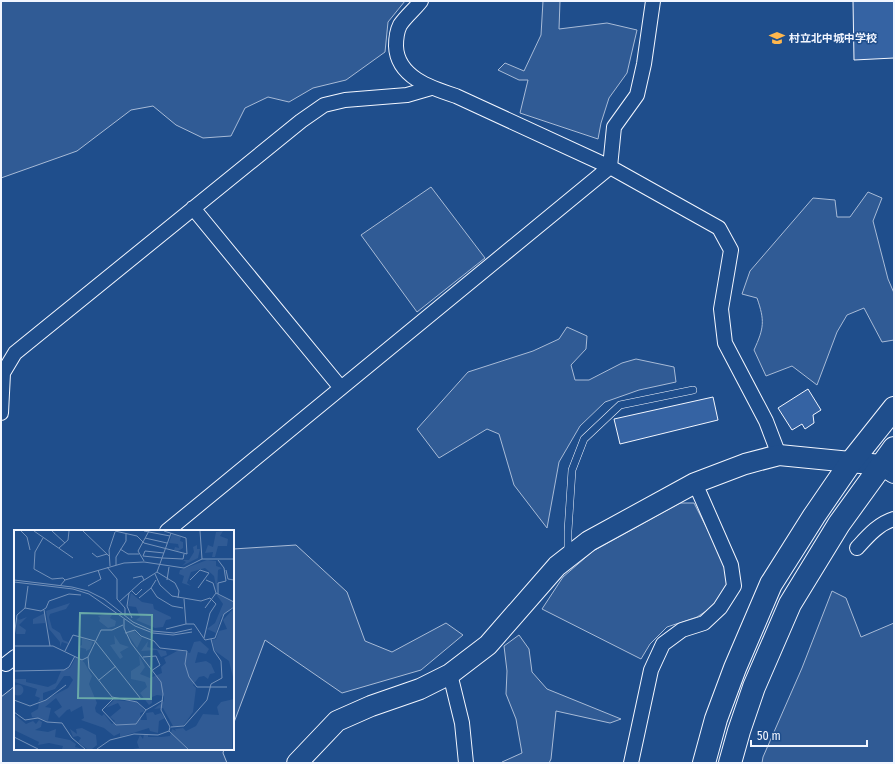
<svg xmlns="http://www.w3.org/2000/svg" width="895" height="764" font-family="'Fira Sans Condensed','Noto Sans JP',sans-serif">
	<rect width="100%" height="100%" fill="#1f4e8c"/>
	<path fill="#305b95" stroke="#a8bbd7" d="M1,1H405L388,22L385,52L346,80L313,88L289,102L268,97L245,108L231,136L203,138L176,125L153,106L131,110L77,151L1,178Z
		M543,1H560L559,29L607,23L637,30L627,73L609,98L601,123L598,139L520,113L528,80H519L498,70L505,63L524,71L541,35Z
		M431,187L485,258L417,312L361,235Z
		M868,192L882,198L873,221L888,279L894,293V340L882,342L864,308L847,315L837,332L817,385L792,366L766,376L754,350C764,328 765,321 757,298L742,294L750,271L813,198L835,200L837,217H850Z
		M567,327L587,336L586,349L571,365L575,380H589L622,363L636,359L674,367L676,382L639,390L605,402L580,426L559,462L547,528L514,485L499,434L487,429L439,458L417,429L468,372L533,351L559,339Z
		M680,503H694L726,566L728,587L714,606L697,617L667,627L650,644L641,659L542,609L563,577L593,551Z
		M296,545L347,592L365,641L392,652L446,623L463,635L421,670L342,693L265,640L233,725V549Z
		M832,591L846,598L861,637L894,623V763H762L763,757L802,668Z
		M519,635L529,649L532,672L547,689L621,719L610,723L556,711L551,759L549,763H502V762L522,753L516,719L506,694L507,671L504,646Z
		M15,686V749H224L223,753L227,763H1V697Z"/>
	<path fill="#3563a3" stroke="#f2f6ff" d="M853,1H894V58L854,60Z
		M808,389L821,410L813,415L814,423L805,429L802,424L792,430L778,408Z
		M713,397L718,420L620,444L614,419Z"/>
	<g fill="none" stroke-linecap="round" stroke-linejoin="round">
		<defs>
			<path id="lane" d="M568,553V531L572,470L584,439L620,405L693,390"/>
			<path id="street" d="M421,1C415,9 406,16 400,25C397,31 396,39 396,46C397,77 431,88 456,96L610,167L719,228L731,250L721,309L725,343L766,421L779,455
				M193,208L341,388
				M1,413L3,373L15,353L301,121L324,105L345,100L407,95L431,88
				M167,531L610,167L614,127L637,95L644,64L653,1
				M857,548C868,536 878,524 894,519
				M6,664L15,657
				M450,674L462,723L466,763
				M631,763L651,670L663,644L682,630L704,623L720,608L734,586L731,565L695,483"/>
			<path id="secondary" d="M297,763L337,721L371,706L420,689L450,674L488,645L557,566L589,541L695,483L745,464L779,455L881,465L894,473"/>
			<path id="primary" d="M704,763L716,719L735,668L771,584L814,516L851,462L894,408
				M730,763L739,731L754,687L790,604L839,524L894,448"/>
		</defs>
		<use href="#lane" stroke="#f2f6ff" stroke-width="8"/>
		<use href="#street" stroke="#f2f6ff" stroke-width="16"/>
		<use href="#secondary" stroke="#f2f6ff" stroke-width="22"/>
		<use href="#primary" stroke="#f2f6ff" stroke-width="24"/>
		<use href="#lane" stroke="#1f4e8c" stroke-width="7"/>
		<use href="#street" stroke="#1f4e8c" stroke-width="14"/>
		<use href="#secondary" stroke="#1f4e8c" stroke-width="20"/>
		<use href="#primary" stroke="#1f4e8c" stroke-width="22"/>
	</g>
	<defs>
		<symbol id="school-bare" viewBox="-9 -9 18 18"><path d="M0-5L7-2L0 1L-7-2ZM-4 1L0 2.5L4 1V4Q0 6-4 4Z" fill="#ffb74d" stroke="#1f4e8c" stroke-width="2.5" paint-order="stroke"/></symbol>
	</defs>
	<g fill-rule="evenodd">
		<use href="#school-bare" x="766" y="27" width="22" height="22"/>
	</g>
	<g text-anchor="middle" stroke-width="3" stroke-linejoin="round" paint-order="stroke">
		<g font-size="11" font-weight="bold" fill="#f2f6ff" stroke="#1f4e8c" text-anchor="start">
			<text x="789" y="42">村立北中城中学校</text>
		</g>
	</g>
	<g transform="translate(14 530)">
		<rect width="220" height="220" fill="#1f4e8c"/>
		<path d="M209,1L206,6L214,9L213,16H204L201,27H198L199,22L191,23L194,15L199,17L202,2ZM158,4L167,7L166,11L169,12V18L164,21L160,20L161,17L165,18L164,14L155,13ZM183,15V19H186L184,28L168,36L172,32L169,30H175L180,22L179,17ZM193,30L202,31V36L208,38L204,40L203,62L200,46L191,38L177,42L173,53L177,56L168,53L170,46L165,44L166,40ZM117,63L128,72L139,74L140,79L157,87V89L152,90L149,97L141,98L122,90L126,87L122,77L114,76ZM202,64L220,72V76L207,87L202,103L193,99L201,93L209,74ZM56,73L52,79L36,84L35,87L38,98L46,103L49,110L54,112V114L48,112L46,117V112L35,99L32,81ZM220,78V151L215,131L201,121L198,110L202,109L205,101L213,99L209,90ZM31,83V93L19,94V89ZM95,83L98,85L96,88L102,91L101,96L94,98L85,91L86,88L84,86ZM3,87L5,90L13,87L5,95L12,100L11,104H2ZM119,100L128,108L123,118L113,103ZM100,105L106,114L115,117L106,122L109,127L106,129L96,115L101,114ZM68,108L79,112L76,119L72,121V119L64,117L68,115ZM134,111L133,117L152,121L153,125L147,127L143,120L127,121ZM186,111L195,119L192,124L184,122L181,133L192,131L197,134L201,143L196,144L194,149L190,146L185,147L179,155L182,158L179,182L169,196H159L149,178L140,179L150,171V166L143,165L138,167V173L135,175L126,163L133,157L131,152L117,149V141L126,135L125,125L131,137L126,144L136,148L148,143L147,137L152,133L150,128L165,120L176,123L180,112ZM62,127L70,132L78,146L75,154L83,173L81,178L82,182L88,186L90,184L98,194L101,191L96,187L107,178L104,173L92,178L100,170L123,172L131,181L126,183L127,190H133L132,183L139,182L141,185L147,183L151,188L145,191L144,203L136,201L135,198L106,207V203L100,206L90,198L67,190L70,188L68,176L57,182L56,179L53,180L45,188L40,182L48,177L42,168L31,177L37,178L34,191L18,187L17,183L24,179L25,173L54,158L59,150L56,146H50L41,159L29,163V170L24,172L26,168L21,166L23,159L0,152L1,143V149H12V152L34,157L42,153L47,141L56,138ZM-1.5 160a5.5 5.5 0 1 1 11 0a5.5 5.5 0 1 1-11 0ZM220,169L218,219L220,216V219H119L125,218L123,212L126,205L129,209L130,204H134V207H147L156,206L158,199L162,201L161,199L169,198L172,201L182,196L189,184L205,185L203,177L207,172ZM0,184L12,194L19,191L22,194L25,190L28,192L27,197L21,200L34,202L42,199L41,207L56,210L62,214L61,217L69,219H48L49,216L35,213L24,215L25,212L0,200ZM68,198L82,205L83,215L78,219H73L64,212L67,208L64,206L59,207L56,199L63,204L62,199Z" fill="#305b95"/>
		<path fill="none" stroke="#7391ba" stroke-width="1" d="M7,1L13,7L16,20M20,1L59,28M38,1L51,13M69,1L95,26M101,1L123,6L130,13L173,24L172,8L150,1M130,1L156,6M186,1L188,29M29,8L21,22L20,39L38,49L49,48L51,50M131,8L153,13M45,18L54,10L55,1M106,19L114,24H125M78,23L83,27L93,24M148,28L129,26L131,21L150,23M148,28L169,29L170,24M130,31L124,21L135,1M102,35V27L112,11V4M96,36L95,20L101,2M93,37L103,49V69L111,78V84M212,40L214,49L220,50M143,42L161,53L165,61L164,68M141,44L146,55L158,66L187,71L196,68M119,48L128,46L130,50M0,50L58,57L74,61L90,69L119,92L139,101L160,103L178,99M142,50L137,58L143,67L158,76L169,78M153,50L155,37M176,50L186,40L195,43L184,58M192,50L199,53L202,63M0,52L59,59L75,64L121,96L139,103L159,105L178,102M46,56L51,50L110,33L130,32L170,38L188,29H220M74,56L87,49L84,40M118,61L122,65L128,59M115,63L113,76L118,88M202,63L220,72M204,64V53L212,51L210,38L204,30M125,68L137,58M170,69L172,94H180L191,110L201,108L210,84L220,77M105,72L127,52L143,42L157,3M11,78L27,81L32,78L35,71L55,64L67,65M191,78L202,63M30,80L36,116M109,95L98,100H87L74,127L75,138L98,167L123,172L132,180M152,99L172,94M111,103L121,100L127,106L140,111L146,118L173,121L171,134L175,147L183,157H213M0,107L3,85L11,78L14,56M190,108L196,83L202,74L196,68M0,116H39L68,130L74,127M51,121L59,105L81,111L127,169M129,127L142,126L146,135L137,141M0,141L50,140L55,137L61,126M85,150L102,136M100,168L88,180L102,195L122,194L132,180L149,170M0,170L16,176L32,170L52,155M0,182L11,190L24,188L33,192L48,193L58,208L71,219M157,197L170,196L193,170L197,154L208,148L207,131L200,121L197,109M155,201L174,219M0,207L24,219M83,219L96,210L120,204L144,205L155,201L156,197L147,180L149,164L147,152L117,113L110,98V89"/>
		<path fill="#6aa9a8" fill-opacity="0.15" stroke="#6aa9a8" stroke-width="2" d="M66,83L138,85L137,169L64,168Z"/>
		<rect width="220" height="220" fill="none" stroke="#f2f6ff" stroke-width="2"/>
	</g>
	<rect width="895" height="764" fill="none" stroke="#f2f6ff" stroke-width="4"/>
	<path d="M751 740v6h116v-6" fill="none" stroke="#f2f6ff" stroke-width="2"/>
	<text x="757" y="740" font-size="12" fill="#f2f6ff" stroke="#1f4e8c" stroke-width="3" paint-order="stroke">50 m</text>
</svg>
